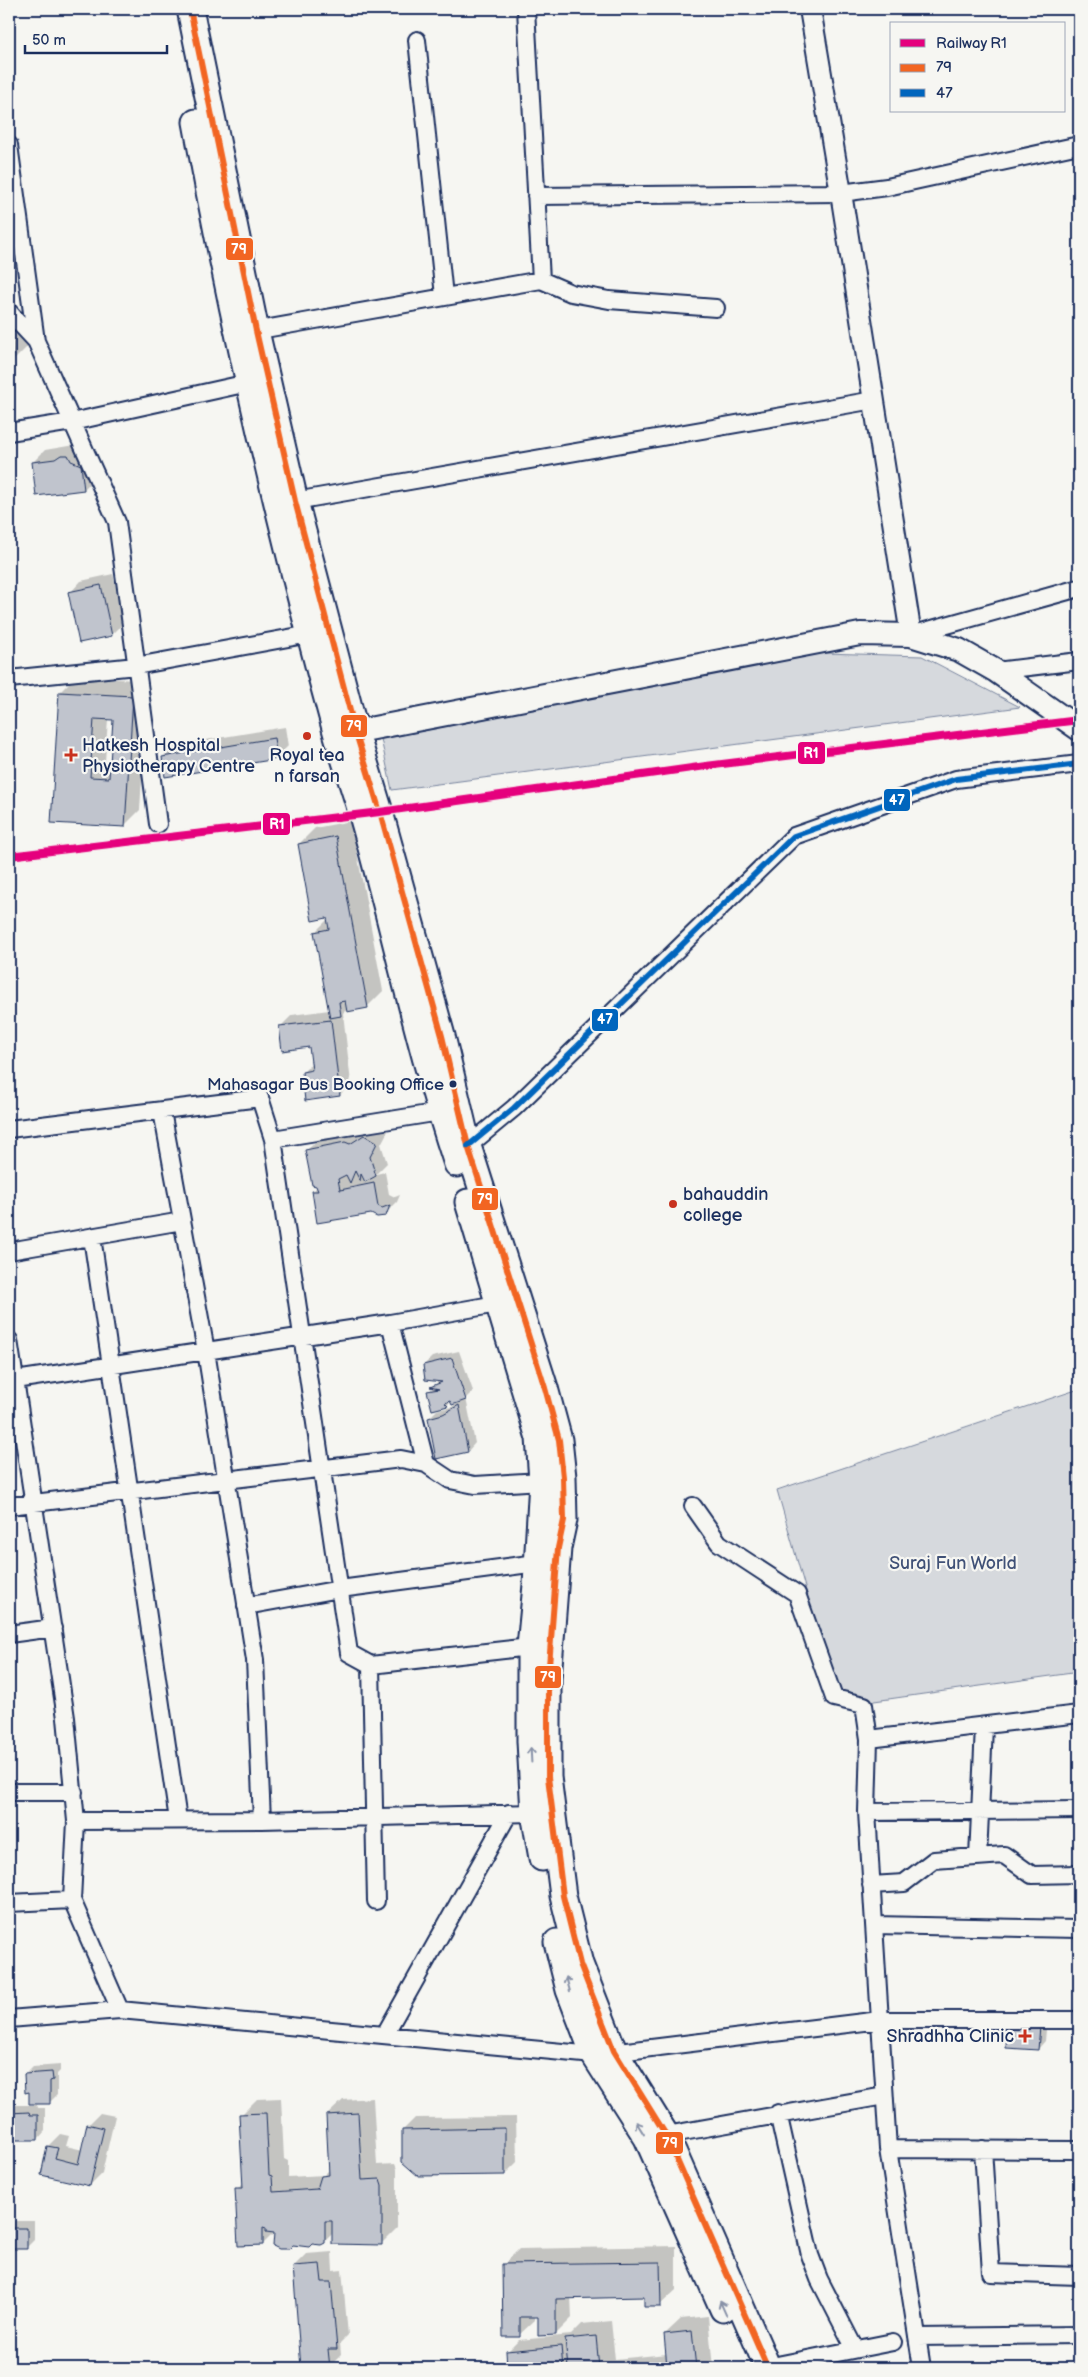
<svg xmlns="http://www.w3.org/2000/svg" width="1088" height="2377" font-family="'Balsamiq Sans',sans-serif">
	<rect width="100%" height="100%" fill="#f6f6f2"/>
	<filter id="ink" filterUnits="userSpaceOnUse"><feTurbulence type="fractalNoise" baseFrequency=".02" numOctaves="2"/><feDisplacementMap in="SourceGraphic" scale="10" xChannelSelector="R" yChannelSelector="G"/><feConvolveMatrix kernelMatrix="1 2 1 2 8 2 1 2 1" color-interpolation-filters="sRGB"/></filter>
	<g filter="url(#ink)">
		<path fill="#d6d9dd" stroke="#78849e" d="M824,653L922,656L1020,707L392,790L381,739Z
			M1079,1389V1672L839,1706L777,1490Z"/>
		<path fill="#0003" fill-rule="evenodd" d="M9,310H27L28,346L12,362H9Z
			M80,444L96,477L84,489L38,495L33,462L45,450Z
			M113,574L124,623L112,635L70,593L81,581Z
			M76,676L148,681L140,810L124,826L53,822L60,692ZM108,719H114L111,762H105Z
			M285,727L288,746L276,758L163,757L175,745Z
			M351,821L383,991L367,1007L348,1008L343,1013L351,1083L340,1095L303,1072L312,1063L310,1046L280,1027L292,1015L329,1010L315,932L328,919L299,844L315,828Z
			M377,1124L388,1131L381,1144L387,1163L376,1174L385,1172L389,1194L395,1197L400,1195L397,1202L385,1214L313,1191L318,1186L307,1150L319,1139Z
			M459,1351L473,1391L466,1398L475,1443L468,1451L429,1418L437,1410L452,1407L461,1401L452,1400L447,1405L433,1408L429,1392L439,1380L424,1365L432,1357Z
			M1047,2019L1045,2041L1038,2049L1007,2047Z
			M60,2065V2071L57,2074V2095L49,2103H36L37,2108H45V2131L38,2139L9,2129V2109L12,2105H36L25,2075L33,2067Z
			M281,2098L284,2159L288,2161V2177L324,2175L330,2169L327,2115L343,2100L373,2098L377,2165L395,2164L397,2169V2228L381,2244L333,2233L324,2242L275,2232L263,2244L237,2189L244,2182L241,2115L257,2099Z
			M100,2113L115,2116L102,2173L90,2185L42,2174L48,2146L60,2134L69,2136L66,2146L83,2150L88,2125Z
			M516,2117L517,2162L505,2174L403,2130L415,2118Z
			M9,2221H34V2240L26,2248H9Z
			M676,2246V2290L660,2305L645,2296L571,2297L572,2318L556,2334L539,2315L535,2316V2320L519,2335L503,2265L519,2249Z
			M332,2252L333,2271L342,2270L348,2335L340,2343L341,2355L329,2367L303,2368L294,2266L306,2254Z
			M708,2316L713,2368H508L507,2352L519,2340L571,2335L582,2324L611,2321L615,2359L667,2354L665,2334L681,2319Z"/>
		<path fill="#c0c4cd" stroke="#1b2f5e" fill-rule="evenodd" d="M9,325H11L13,363H9Z
			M61,455H68L71,461L81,465L84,490L36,496L32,462L55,459Z
			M101,585L112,636L79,643L68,592Z
			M59,692L133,696L125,827L51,823ZM94,719L113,720L109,778L90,777Z
			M274,738L277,759L165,777L162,757Z
			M336,836L368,1008L347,1012L345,1001L339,1002L341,1016L330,1018L314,932L329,929L327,918L312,921L298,844Z
			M331,1020L340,1096L305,1101L302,1072L312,1070L309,1047L282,1051L279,1026Z
			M364,1135L377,1143L370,1157L376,1176L365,1182L361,1174L360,1181L355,1171L350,1183L346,1175L338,1179L340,1190L374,1183L378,1206L382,1208L390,1205L386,1216L377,1217L371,1214L317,1223L312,1191H318L316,1186L312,1185L305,1150L345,1142L350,1144Z
			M452,1358L466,1400L452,1405L450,1401L445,1403L448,1406L432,1410L427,1391L439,1389L430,1387L442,1382L425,1380L423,1365Z
			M459,1405L468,1452L436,1459L428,1418L443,1414Z
			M1007,2024L1040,2026L1038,2050L1006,2048Z
			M52,2072L53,2080L50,2081V2104H29V2092L25,2093L24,2074Z
			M29,2112L30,2115H38V2140H9V2113Z
			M266,2113L269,2175L272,2176L273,2192L317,2189L321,2176L329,2175L326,2115L358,2113L362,2180L380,2179L382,2185V2245L332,2244V2221H325V2243L321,2245L312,2244L309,2247L293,2245L289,2249H279L273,2246L274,2233L266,2232V2228L263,2227V2245L238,2246L235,2188H243L239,2114Z
			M87,2124L104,2128L90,2186L41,2175L47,2146L58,2148L55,2158L78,2164Z
			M505,2128V2175L418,2176L402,2162V2130Z
			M9,2228H27V2249H9Z
			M660,2262L661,2307H644V2297L556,2299V2335L538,2336V2317H520V2337H503L502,2264Z
			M320,2264L322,2282H331L337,2349H328L330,2368H301L293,2266Z
			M692,2331L696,2368H659L667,2367L664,2334Z
			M596,2336L599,2368H568L565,2339Z
			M561,2346L563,2368H507L506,2351Z"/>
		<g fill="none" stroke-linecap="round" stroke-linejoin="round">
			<defs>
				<path id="minor" d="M526,9L541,280
					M417,40L444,296
					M9,145L36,341
					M536,196L841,193L887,187L1079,145
					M9,312L36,341L117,522L158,824
					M248,332L541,280L571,293L609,300L716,308
					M9,432L72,422L248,383
					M295,501L874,400
					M911,635L1079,588
					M996,671L1079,661
					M9,679L136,666L310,634
					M162,1111L206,1351L255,1660L262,1820
					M9,1129L260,1098L273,1139L349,1653L371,1665L376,1901
					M273,1139L440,1112
					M468,1146L514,1108L794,836L956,779L1079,764
					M92,1237L178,1820
					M9,1251L182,1221
					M390,1323L426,1464
					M9,1340L66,1718L76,1821L72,1900L120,2010
					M9,1381L390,1323L497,1304
					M9,1506L401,1459L426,1464L450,1480L475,1485L542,1481
					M693,1506L719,1543L797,1594L834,1698L864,1705L869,1739
					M246,1606L340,1589L537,1563L544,1558
					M9,1634L53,1628
					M371,1665L530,1647
					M9,1792H74
					M867,1812L1079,1810
					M76,1821L262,1820L534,1813
					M978,1857L984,1727
					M871,1885L904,1883L934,1860L1004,1855L1032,1875L1079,1874
					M9,1903L72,1900
					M874,1925L1079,1929
					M9,2019L120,2010L594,2055L880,2020H1079
					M385,2034L509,1813
					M778,2113L810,2255L819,2279L855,2349
					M666,2135L884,2096
					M888,2149L1079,2150
					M983,2149L991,2273L1079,2276
					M917,2337L1079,2335
					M767,2367L893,2342
					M922,2368L888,2149L867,1812L869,1739L1079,1714"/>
				<path id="tertiary" d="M810,9L841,193L911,635"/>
				<path id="secondary" d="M338,735L860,634L911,635L959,650L996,671L1079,729"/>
				<path id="primary" d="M190,9L256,331L295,501L355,730L380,812L442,1036L468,1146L545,1388L559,1440L563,1477L564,1520L558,1548L548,1679V1777L563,1896L580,1964L614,2051L666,2135L768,2368
					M196,122C233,327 281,531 336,732C344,760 354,787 362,815C395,931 419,1050 457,1164
					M468,1202L539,1438L542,1481L536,1585L530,1647V1741L534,1813L542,1858
					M557,1942L569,1990L594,2055L647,2138L723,2309"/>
			</defs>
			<use href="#minor" stroke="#1b2f5e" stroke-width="20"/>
			<use href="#tertiary" stroke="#1b2f5e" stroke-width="24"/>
			<use href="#secondary" stroke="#1b2f5e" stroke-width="26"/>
			<use href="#primary" stroke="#1b2f5e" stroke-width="29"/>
			<use href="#minor" stroke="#f6f6f2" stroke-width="16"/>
			<use href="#tertiary" stroke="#f6f6f2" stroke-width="20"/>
			<use href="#secondary" stroke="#f6f6f2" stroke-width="22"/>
			<use href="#primary" stroke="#f6f6f2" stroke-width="25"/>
			<defs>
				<path id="bus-1" d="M190,9L256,331L295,501L355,730L380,812L442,1036L468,1146L545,1388L559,1440L563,1477L564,1520L558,1548L548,1679V1777L563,1896L580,1964L614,2051L666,2135L768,2368"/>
				<path id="bus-2" d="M468,1146L514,1108L794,836L956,779L1079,764"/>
			</defs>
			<use href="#bus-1" stroke="#f6f6f2" stroke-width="10"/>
			<use href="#bus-2" stroke="#f6f6f2" stroke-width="10"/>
			<use href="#bus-1" stroke="#f26522" stroke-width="6"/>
			<use href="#bus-2" stroke="#0065bd" stroke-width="6"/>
			<defs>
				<path id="rail-1" d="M9,856L380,812L706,766L1079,720"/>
			</defs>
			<use href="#rail-1" stroke="#f6f6f2" stroke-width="11"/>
			<use href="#rail-1" stroke="#e5007d" stroke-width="8"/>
		</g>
		<defs><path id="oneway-shaft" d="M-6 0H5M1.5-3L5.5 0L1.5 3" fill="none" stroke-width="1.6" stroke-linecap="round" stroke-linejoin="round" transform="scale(1.25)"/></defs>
		<g stroke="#8892a8">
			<use href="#oneway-shaft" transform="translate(531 1755) rotate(-93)"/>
			<use href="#oneway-shaft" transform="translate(568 1984) rotate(-105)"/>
			<use href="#oneway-shaft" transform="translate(640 2128) rotate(-122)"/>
			<use href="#oneway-shaft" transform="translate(723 2308) rotate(-114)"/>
		</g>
	</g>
	<g fill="#c8321e" stroke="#f6f6f2" stroke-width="2">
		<circle cx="307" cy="736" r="5"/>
		<path d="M68.5 747.5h5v5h5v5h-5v5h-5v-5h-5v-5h5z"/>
		<circle cx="673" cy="1204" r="5"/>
		<path d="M1022.5 2028.5h5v5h5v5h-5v5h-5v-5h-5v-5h5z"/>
	</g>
	<circle fill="#1b2f5e" stroke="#f6f6f2" stroke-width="2" cx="453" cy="1084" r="4.5"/>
	<g text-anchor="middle" stroke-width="4.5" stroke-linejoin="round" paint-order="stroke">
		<g font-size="17" fill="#1b2f5e" stroke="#f6f6f2" text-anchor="end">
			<text x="444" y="1090">Mahasagar Bus Booking Office</text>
		</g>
		<g font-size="18" fill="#1b2f5e" stroke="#f6f6f2" text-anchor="start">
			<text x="82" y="751">Hatkesh Hospital<tspan x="82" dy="21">Physiotherapy Centre</tspan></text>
			<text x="307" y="761" text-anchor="middle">Royal tea<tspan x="307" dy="21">n farsan</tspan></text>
			<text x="683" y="1200">bahauddin<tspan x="683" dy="21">college</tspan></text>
			<text x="1014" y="2042" text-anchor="end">Shradhha Clinic</text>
		</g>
		<g font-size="18" fill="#405177" stroke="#f6f6f2">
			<text x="953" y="1569">Suraj Fun World</text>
		</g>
	</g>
	<g stroke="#f6f6f2" stroke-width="2">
		<rect x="225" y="237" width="29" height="24" rx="5" fill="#f26522"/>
		<rect x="340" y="714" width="28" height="24" rx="5" fill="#f26522"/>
		<rect x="797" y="741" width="29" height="24" rx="5" fill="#e5007d"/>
		<rect x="883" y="788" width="28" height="24" rx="5" fill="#0065bd"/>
		<rect x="262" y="812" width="29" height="24" rx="5" fill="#e5007d"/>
		<rect x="591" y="1008" width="28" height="24" rx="5" fill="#0065bd"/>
		<rect x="471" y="1187" width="28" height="24" rx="5" fill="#f26522"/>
		<rect x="534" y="1665" width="28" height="24" rx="5" fill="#f26522"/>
		<rect x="655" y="2131" width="29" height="24" rx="5" fill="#f26522"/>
	</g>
	<g font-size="14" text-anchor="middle" font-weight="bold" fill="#fff">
		<text x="239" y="254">79</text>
		<text x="354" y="731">79</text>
		<text x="811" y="758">R1</text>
		<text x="897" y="805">47</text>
		<text x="277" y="829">R1</text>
		<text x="605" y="1024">47</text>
		<text x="485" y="1204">79</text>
		<text x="548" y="1682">79</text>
		<text x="670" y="2148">79</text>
	</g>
	<rect width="1088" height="2377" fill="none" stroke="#f6f6f2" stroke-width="30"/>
	<rect x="15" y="15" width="1058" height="2347" fill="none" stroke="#1b2f5e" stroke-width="2" filter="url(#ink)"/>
	<rect x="890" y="22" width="175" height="90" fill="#f6f6f2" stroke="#9ea6b7"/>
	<rect x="900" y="39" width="25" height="8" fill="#e5007d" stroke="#9ea6b7"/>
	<text x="936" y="48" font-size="15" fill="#1b2f5e">Railway R1</text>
	<rect x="900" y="64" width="25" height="8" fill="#f26522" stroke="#9ea6b7"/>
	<text x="936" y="72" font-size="15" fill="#1b2f5e">79</text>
	<rect x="900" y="89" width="25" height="8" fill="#0065bd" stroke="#9ea6b7"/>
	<text x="936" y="98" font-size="15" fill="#1b2f5e">47</text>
	<path d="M25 45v8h142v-8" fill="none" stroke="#1b2f5e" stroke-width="2.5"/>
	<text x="32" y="45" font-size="15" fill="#1b2f5e" stroke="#f6f6f2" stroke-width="4" paint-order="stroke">50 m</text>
</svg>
